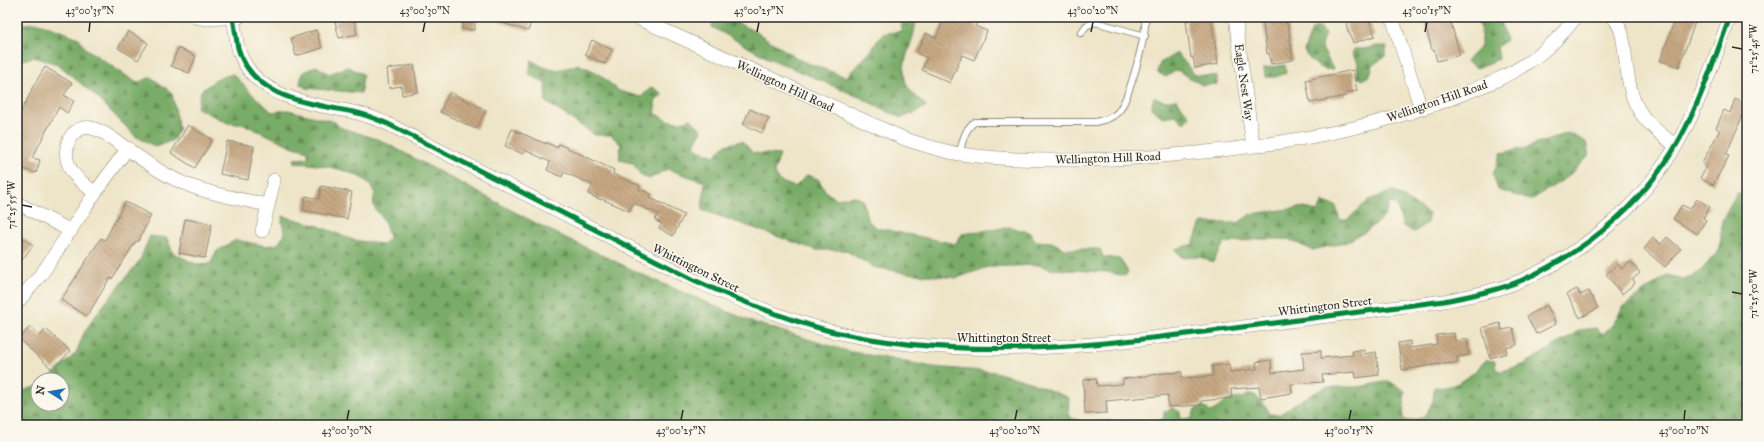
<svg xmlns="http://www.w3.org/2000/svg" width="1764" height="442" font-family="'IM FELL Great Primer',serif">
	<defs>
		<pattern id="forest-firs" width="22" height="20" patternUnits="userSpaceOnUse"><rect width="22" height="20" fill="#79ac67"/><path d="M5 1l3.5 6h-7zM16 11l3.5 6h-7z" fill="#638c55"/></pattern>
		<pattern id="building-back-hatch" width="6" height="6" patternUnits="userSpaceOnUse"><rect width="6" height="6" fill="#c7a883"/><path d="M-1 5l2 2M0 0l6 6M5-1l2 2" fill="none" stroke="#a2896b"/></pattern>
	</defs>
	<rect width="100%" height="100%" fill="#fbf7ec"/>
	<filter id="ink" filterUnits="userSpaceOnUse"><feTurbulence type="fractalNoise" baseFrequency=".025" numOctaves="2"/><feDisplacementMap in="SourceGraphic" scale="8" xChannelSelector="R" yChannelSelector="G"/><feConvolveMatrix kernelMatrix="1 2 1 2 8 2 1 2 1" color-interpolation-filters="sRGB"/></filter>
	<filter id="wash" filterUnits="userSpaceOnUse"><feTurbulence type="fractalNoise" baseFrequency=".012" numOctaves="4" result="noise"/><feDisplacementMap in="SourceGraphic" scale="16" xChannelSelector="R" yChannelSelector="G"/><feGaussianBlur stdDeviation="0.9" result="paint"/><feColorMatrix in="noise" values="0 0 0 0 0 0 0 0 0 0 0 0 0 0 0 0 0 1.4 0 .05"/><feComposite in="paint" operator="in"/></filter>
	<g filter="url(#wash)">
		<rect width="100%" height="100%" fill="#eee5c8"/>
		<path fill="url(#forest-firs)" stroke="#526c49" d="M725,17L756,32L802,61L846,77L870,52L882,34L901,31L902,19L906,17H915C918,40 898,59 906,83C908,91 921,100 926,106L917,112L901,118L859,97L766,57L712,27L713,18Z
			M1476,17H1500L1506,40L1497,47L1499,59L1477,68L1466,61L1481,46V28Z
			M39,23L79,38L85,48L137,83L151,77L172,93L179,129L173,140L156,147L135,136L99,99L58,64L33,57L20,61L17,72V24Z
			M1320,27L1325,33L1321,46L1333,69C1321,72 1310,61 1304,51L1312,29Z
			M1377,46L1387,47L1385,56L1373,65L1370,75L1363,80L1357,77L1358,63L1352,53L1355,49H1364Z
			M1177,53L1195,75L1217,76V84L1202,85L1177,70L1166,77L1157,72L1160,63Z
			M531,60C550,72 557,72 578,64L598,73L619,91L641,97L652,87L663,94L655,102L656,114C669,121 677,125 691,119L702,130L694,145L698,150L714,156L725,145L742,141L753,153L780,155L774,172L779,181L795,187L807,175L818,179L827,193L837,199L854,196L863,200L867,220L877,228L956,244L962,234L1009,227L1029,232L1036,241L1052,242L1064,249H1100L1103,257L1120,259L1128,272L1125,276L1108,272L1050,269L1039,265L988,267L957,278L907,273L873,267L845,250H816L702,210L705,182L667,169L649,179L640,174L633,163L619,160L621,145L611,135H595L546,102V84L529,74Z
			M1285,65L1286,73L1275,77H1265L1264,68Z
			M316,66L329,74L348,67L363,74L361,93L306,88L300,84L302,73Z
			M233,74L251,93L272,112L288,110L335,122L339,127L380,140L543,227L654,280L752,322L847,351L933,367L995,372L1027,381L1069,398L1068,411L1071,418L1087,423L1110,420L1112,425H17V393L38,386V404H62V380H47L76,353L84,333L95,316L140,260L150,236L167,238L173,253L196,264H210L217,251L236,240L267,246L278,244L285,234L282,222L283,216L316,225L353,240L382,244L389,239C388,234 387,228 385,224C380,209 370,213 375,193C372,189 369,183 365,180C347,168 316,164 294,163V159L308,158V151L294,147L245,125L228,123L197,108L201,91L218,78Z
			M1154,97L1164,101L1176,99L1190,117L1184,123L1175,115L1163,117L1151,108Z
			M1568,133L1586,142L1589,156L1566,178L1531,200L1498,190L1493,174L1501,153L1526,148Z
			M1393,191L1429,214L1427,223L1414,232L1403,226L1396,204L1390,203L1384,217L1365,232L1344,243L1312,250L1288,239H1261L1224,243L1213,262L1200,257L1182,258L1175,249L1193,244L1201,223H1238L1251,214L1305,207L1317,212L1323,202L1336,206L1340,220H1347L1369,200Z
			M1747,192V425H1112L1122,422L1163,420L1164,412L1172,408L1180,412L1181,419L1192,418L1195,409L1204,406L1210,412C1217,410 1221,404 1227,401C1235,397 1243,400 1250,394L1255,395L1267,408L1269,414L1279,415L1296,403L1326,387H1359L1389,381L1405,391L1403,419L1409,421L1425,417L1433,401L1434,387C1456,390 1472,375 1486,360L1495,361L1496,370L1502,371L1523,365L1580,330L1596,328L1602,335L1613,324L1623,307L1667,275L1683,279L1699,273L1720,249L1722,220L1736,194Z"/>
		<g id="blocks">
			<path fill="url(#building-back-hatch)" d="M354,17L357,34L339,38L335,22Z
				M463,17H475V30L462,29Z
				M493,17H533L528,31L493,20Z
				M945,17H979L975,26L987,31L974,60L962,55L950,83L922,70L927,58L916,53L926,33L936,38Z
				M1187,17H1211L1218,64L1195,68L1193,57L1191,58L1186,21H1188Z
				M1262,17H1285L1286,24H1288L1293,60L1271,64L1269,53L1267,54Z
				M1345,17H1368L1375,36L1353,43L1349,32H1348Z
				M1423,17H1447V20L1450,19L1460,55L1437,61L1434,50H1432Z
				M1676,17H1697L1679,67L1660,61Z
				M316,30L322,48L296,56L291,38Z
				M128,31L148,43L138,60L118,48Z
				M592,40L612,50L605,64L585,55Z
				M178,48L196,56L189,73L171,66Z
				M414,65L418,92L402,95L401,86L389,88L387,69Z
				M45,67L72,83L64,95L74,101L67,113L59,107L32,158L40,160L36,173L17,167V119L32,90H31Z
				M1353,70L1357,91L1345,93L1346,96L1310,103L1306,80Z
				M450,92L486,110L476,129L440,112Z
				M1735,99L1747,105L1726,155L1729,156L1713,185L1700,178L1707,166L1702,163L1720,130L1716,128L1724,110L1730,113Z
				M750,109L769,118L762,133L743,124Z
				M188,125L212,140L195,168L171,153Z
				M512,129L546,144V142L557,148L559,144L614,170L613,174L640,186L639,189L651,194L649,197L684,215L673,236L659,228L662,224L655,220L658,214L633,203L629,211L602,199L601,200L588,194L593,185L564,172L562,177L547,170L550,162L525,150L523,154L505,146Z
				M227,141L254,146L248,180L220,174Z
				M321,186L352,192L347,219L303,210L306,196L319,199Z
				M1697,199L1710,207L1703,218L1706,220L1697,234L1673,219L1682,205L1690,209Z
				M125,202L151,215L138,242L136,241L112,279L110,278L87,316L61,300L101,238L105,240Z
				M185,219L212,224L205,258L179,253Z
				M17,234L33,245L17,267Z
				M1667,237L1681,249L1665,267L1644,249L1653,238L1661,244Z
				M1631,262L1640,273L1633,279L1635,283L1622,294L1606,274L1618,264L1621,269Z
				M1577,289L1580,295L1589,291L1598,308L1580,318L1567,294Z
				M1547,305L1556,324L1536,334L1527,316Z
				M1500,323L1502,330L1513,328L1517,345L1506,348L1507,353L1490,358L1482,328Z
				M30,327L40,336L46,329L70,351L53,370L19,339Z
				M1454,333L1455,341L1467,339L1469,355L1457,357V363L1439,364L1402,370L1398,343L1410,341L1411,348L1437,344L1436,335Z
				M1364,349V354L1376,352L1379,375L1356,378L1355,372L1322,375L1323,382L1291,384L1292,393L1261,398L1259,387L1231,389L1232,398L1201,401L1202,405L1168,407V395L1106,401L1107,413L1085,414L1083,380L1096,379L1097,386L1123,384V379L1166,373L1182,372V378L1213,376L1212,366L1229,364L1230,372L1257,369L1256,362L1271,360L1272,373L1304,369L1302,352L1321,351V358L1353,355L1352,351Z"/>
		</g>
	</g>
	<g filter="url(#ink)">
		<use href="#blocks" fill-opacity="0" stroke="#8c887a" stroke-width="1"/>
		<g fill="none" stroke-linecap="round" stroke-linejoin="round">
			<defs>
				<path id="lane" d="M1081,33L1086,26L1095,22L1145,36
					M959,154C963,142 964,129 975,122H1095C1104,120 1111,119 1118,112C1129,100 1147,34 1145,17"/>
				<path id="street" d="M196,17L207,19L239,17
					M635,17L905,139C923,145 941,151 960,154C1017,162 1076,161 1134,158C1239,151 1347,137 1447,100C1475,89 1505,79 1530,61C1548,49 1563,34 1576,17
					M1235,17L1253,146
					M1392,17L1421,109
					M1613,17C1623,28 1623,41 1625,54C1631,105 1635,115 1676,146
					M233,18C235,28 236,38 238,48C253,99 310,103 353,112C365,114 376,119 388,124L694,280C738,300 783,319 830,331C960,361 1082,347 1212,331C1289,321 1367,311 1444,301C1469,296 1496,291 1520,281C1591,250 1652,196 1686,127C1704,92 1716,54 1730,17
					M95,193C87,186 76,179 71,170C63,156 65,133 83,128C90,126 98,130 104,133C129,149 160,175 188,185C213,195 241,199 268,205
					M17,203L71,231
					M262,231L274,180
					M17,303L43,272L95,193L128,148"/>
			</defs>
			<use href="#lane" stroke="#8c887a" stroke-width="8"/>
			<use href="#street" stroke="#8c887a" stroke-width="14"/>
			<use href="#lane" stroke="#fff" stroke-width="6"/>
			<use href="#street" stroke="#fff" stroke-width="13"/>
			<defs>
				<path id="cycleway" d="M233,18C235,28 236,38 238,48C253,99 310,103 353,112C365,114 376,119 388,124L694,280C738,300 783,319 830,331C960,361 1082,347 1212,331C1289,321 1367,311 1444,301C1469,296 1496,291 1520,281C1591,250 1652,196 1686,127C1704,92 1716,54 1730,17"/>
			</defs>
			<use href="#cycleway" stroke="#fbf7ec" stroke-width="8"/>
			<use href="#cycleway" stroke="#00873e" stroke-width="5"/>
		</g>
	</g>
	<path fill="none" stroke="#2b2b2b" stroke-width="1.5" d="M89,32L90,22M423,32L425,22M757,32L759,22M1091,32L1093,22M1425,32L1427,22M1732,47L1742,49M22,205L32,207M1732,292L1742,294M347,420L349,410M681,420L683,410M1015,420L1017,410M1349,420L1351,410M1684,420L1685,410"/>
	<g text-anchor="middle" stroke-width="3" stroke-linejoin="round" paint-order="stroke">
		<g font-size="12" fill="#2b2b2b" stroke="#fbf7ec">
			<text transform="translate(1244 82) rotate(82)" y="4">Eagle Nest Way</text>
			<text transform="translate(785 86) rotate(25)" y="4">Wellington Hill Road</text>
			<text transform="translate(1437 101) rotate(-19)" y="4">Wellington Hill Road</text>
			<text transform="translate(1108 158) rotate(-2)" y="4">Wellington Hill Road</text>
			<text transform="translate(696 268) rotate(26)" y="4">Whittington Street</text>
			<text transform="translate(1325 306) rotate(-7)" y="4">Whittington Street</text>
			<text x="1004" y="342">Whittington Street</text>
		</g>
	</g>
	<rect width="1764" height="442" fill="none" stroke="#fbf7ec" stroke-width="44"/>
	<g transform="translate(50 392) rotate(281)"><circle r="19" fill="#fbf7ec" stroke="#a8a59f"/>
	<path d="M0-3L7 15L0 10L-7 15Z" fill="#1f6fb2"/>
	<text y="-6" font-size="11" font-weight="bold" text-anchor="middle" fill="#2b2b2b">N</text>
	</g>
	<rect x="22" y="22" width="1720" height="398" fill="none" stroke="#2b2b2b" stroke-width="1.5"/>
	<g font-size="10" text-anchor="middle" fill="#2b2b2b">
		<text x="90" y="14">43°00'35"N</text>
		<text x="425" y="14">43°00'30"N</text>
		<text x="759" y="14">43°00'25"N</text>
		<text x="1093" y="14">43°00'20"N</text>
		<text x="1427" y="14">43°00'15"N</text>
		<text transform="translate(1753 49) rotate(-90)" y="4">71°25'45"W</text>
		<text transform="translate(11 205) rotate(-90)" y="4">71°25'55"W</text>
		<text transform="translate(1753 294) rotate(-90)" y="4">71°25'50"W</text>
		<text x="347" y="434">43°00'30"N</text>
		<text x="681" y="434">43°00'25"N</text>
		<text x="1015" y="434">43°00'20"N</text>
		<text x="1349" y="434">43°00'15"N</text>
		<text x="1684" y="434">43°00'10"N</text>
	</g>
</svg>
